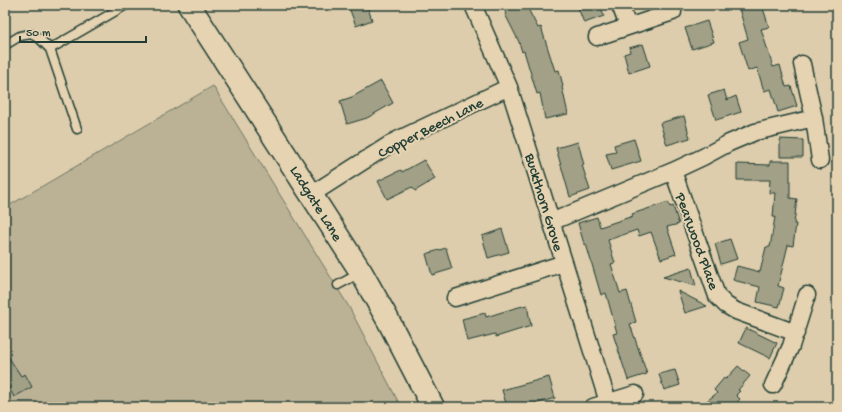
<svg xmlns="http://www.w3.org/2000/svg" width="842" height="412" font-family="'Gochi Hand',sans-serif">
	<rect width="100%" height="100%" fill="#decdac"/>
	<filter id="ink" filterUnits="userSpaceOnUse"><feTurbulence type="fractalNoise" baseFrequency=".025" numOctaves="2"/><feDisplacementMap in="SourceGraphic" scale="8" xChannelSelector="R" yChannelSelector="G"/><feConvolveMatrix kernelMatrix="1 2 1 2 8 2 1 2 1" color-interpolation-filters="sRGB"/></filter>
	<g filter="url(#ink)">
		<path fill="#bbb296" stroke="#6d7865" d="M213,86L349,307L401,407H5V208Z"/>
		<path fill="#a2a087" stroke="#1f3d34" d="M348,5H367L372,20L356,26Z
			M502,5H526L538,28L541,27L555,71L559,70L563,86L562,87L568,114L545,119L540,93L537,94L524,51L522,52L519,42L505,14L506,13Z
			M577,5H600L604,16L584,23Z
			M738,5H762L769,27L761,29L773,67L780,65L786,87L791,86L797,106L778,112L771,89L764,91L757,68L748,71L739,42L748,39Z
			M707,21L714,42L692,49L685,28Z
			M643,44L650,66L629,73L624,54L630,52L629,48Z
			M381,81L393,103L367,118L347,124L340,101L352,97Z
			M724,90L727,100L736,96L741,112L716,120L708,95Z
			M684,116L690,138L667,145L660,123Z
			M634,139L641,161L611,170L606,154L616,152L614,145Z
			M780,139L803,140V157H780Z
			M578,142L584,165H582L590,190L570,197L556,148Z
			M424,160L435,179L415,191L412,187L387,199L378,181L401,170L402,172Z
			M770,161H790V198L797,199L794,224H796L793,246L788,245L778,286L784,288L779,307L757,302L760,287L733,280L737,266L760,272L766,247H770L775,217H773L775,193H769L770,180H737V164L770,165Z
			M668,202L670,207L673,206L679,224L667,227L676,254L661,259L651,232L639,236L637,230L608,240L615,263L611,264L620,293L627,291L636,322L630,324L647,374L628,380L613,334L617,333L606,293L601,295L586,244H584L578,223L597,217L600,227L633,216L632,214Z
			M502,229L509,252L488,258L482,236Z
			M730,239L737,259L721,264L715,244Z
			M446,248L452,269L432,275L426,254Z
			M691,268L696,286L663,277Z
			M678,291L707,306L685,313Z
			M527,305L531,326L496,337L495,334L467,341L462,319L485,313L486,317L515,308Z
			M746,328L777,343L770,358L739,343Z
			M5,352L21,376L25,374L32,387L14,397L5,380Z
			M738,366L750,376L738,390L740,391L736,395L740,399L733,407H699L717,393L714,390L724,378L726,379Z
			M675,370L680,385L664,390L659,374Z
			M549,377L555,398L524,407H507L502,390Z"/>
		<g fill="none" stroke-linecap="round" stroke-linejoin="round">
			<defs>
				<path id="service" d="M5,45L20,36L31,34L40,39L50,49L126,5
					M50,49L77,129
					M338,285L360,273"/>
				<path id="minor" d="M473,5L509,87L608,402
					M620,5L628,26
					M597,37L673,12
					M802,64L814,118L820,160
					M673,171L717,296L726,305L736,311L796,333
					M312,194L395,141L509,87
					M551,222L673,171L703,157L729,143L755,132L814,118
					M455,298L564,263
					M773,385L791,346L807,295
					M593,407L635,394"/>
				<path id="secondary" d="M189,5L361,272L388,320L433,407"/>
			</defs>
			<use href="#service" stroke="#1f3d34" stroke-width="11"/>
			<use href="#minor" stroke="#1f3d34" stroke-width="19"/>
			<use href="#secondary" stroke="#1f3d34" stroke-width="25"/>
			<use href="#service" stroke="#e6d3b1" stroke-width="8"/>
			<use href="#minor" stroke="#e6d3b1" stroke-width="16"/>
			<use href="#secondary" stroke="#e6d3b1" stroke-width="22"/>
		</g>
	</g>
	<g text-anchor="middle" stroke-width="4" stroke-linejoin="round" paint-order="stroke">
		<g font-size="15" fill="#1f3d34" stroke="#e6d3b1">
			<text transform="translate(430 127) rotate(-27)" y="5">Copper Beech Lane</text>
			<text transform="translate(545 202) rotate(73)" y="5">Buckthorn Grove</text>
			<text transform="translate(317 203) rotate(58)" y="5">Ladgate Lane</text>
			<text transform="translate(698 241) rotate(70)" y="5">Pearwood Place</text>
		</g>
	</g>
	<rect width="842" height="412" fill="none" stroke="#e6d3b1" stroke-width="20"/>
	<rect x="10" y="10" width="822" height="392" fill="none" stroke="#1f3d34" stroke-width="1.5" filter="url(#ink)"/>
	<path d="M20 36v6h126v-6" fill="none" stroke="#1f3d34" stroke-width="2"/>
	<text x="26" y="36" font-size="12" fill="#1f3d34" stroke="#e6d3b1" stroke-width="3" paint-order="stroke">50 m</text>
</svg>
